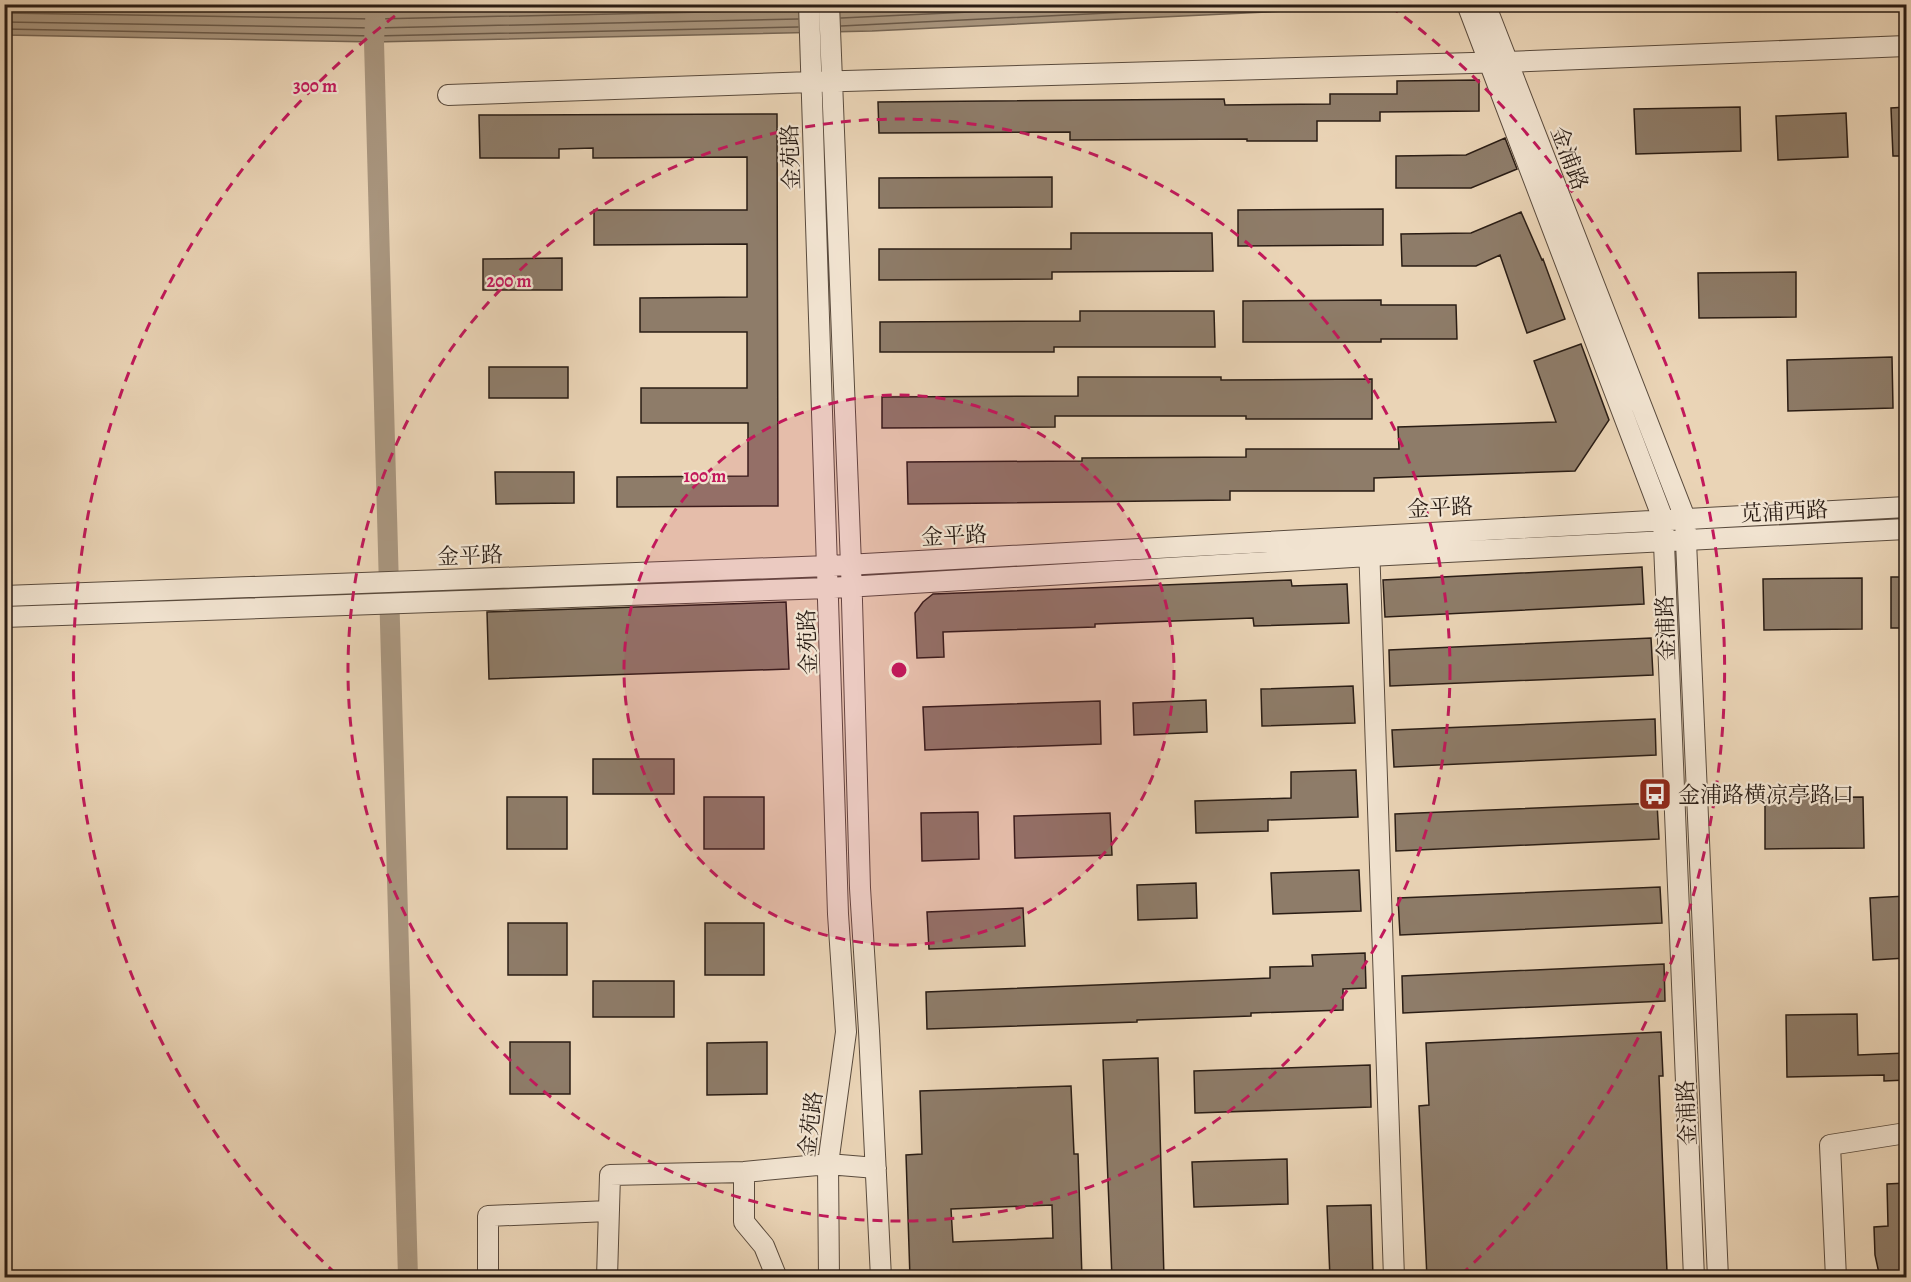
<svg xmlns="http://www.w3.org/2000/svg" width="1911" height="1282" font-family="Alegreya,'Noto Serif SC',serif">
	<rect width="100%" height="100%" fill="#ead4b6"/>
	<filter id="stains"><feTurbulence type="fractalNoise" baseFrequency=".00333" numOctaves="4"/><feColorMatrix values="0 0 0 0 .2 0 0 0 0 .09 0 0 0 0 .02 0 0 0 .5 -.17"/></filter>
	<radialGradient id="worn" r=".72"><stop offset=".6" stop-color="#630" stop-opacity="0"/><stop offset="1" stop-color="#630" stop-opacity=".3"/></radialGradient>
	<path fill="#a9967f" stroke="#766655" stroke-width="1.5" d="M5,4L1411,5L872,31L374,42L5,35Z"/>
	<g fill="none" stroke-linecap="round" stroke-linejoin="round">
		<path stroke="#6a5a4a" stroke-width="1.5" d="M840,9L957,4
			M4,13L374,19L798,10
			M841,18L1138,4
			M4,22L374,28L798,19
			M841,26L1290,4
			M4,29L374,36L798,27"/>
		<path stroke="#a9967f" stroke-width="20" d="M376,4L374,42L408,1278"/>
	</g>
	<path fill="#8e7c69" stroke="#2a1d15" stroke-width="1.5" fill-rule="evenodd" d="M1479,80V111L1380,112V121H1317V141H1247V139L1070,140V132L879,133L878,102L1224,99L1225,105L1330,104V94H1397V81Z
		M1740,107L1741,151L1636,154L1634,109Z
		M1906,107V156H1893L1891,108Z
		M1846,113L1848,157L1778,160L1776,116Z
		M777,114L778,506L617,507V477L748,476V423H641V388H747V332H640V298L747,297V244L594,245V210H747V157L593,158V148L559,149V158H480L479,115Z
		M1505,138L1517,169L1471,188H1396V156L1466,155Z
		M1052,177V207L879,208V178Z
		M1383,209V245L1238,246V210Z
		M1521,212L1542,260L1543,259L1565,319L1527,333L1500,255L1476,266H1402L1401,234L1471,233Z
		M1071,233H1212L1213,271L1052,272V279L879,280V249H1071Z
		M562,258V290H483V259Z
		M1796,272V317L1699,318L1698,273Z
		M1381,300V305H1456L1457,339H1381V342H1243V301Z
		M1080,311H1214L1215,347H1054V352H880V322L1080,321Z
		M1581,344L1609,420L1575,471L1374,478V491H1230V500L908,504L907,462L1082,461V458L1246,457V449H1399L1398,427L1556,422L1534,361Z
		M1892,357L1893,408L1788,411L1787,360Z
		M489,367H568V398H489Z
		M1078,377H1221V380L1372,379V419H1246V416H1055V427L882,428V397L1078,396Z
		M495,472H574V503L496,504Z
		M1642,567L1644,604L1385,617L1383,580Z
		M1891,577H1906V628H1891Z
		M1862,578V629L1764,630L1763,579Z
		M1291,580L1292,586L1347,584L1349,623L1254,626L1253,618L1095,624V627L943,632L944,657L917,658L915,613L923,602L933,594Z
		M786,602L789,669L489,679L487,612Z
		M1651,638L1653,675L1390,686L1389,650Z
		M1353,686L1355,723L1262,726L1261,689Z
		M1206,700L1207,732L1134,735L1133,703Z
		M1100,701L1101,744L925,750L923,707Z
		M1655,719L1656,755L1394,767L1392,730Z
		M593,759H674V794H593Z
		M1356,770L1358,817L1268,820V831L1196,833L1195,801L1291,798V772Z
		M507,797H567V849H507Z
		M704,797H764V849H704Z
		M1863,797L1864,848L1765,849V798Z
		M1657,803L1659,839L1396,851L1395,814Z
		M978,812L979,859L922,861L921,813Z
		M1110,813L1112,855L1015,858L1014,816Z
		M1359,870L1361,911L1273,914L1271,873Z
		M1196,883L1197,918L1138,920L1137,885Z
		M1660,887L1662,923L1400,935L1398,898Z
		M1906,896V958L1873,960L1870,898Z
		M1023,908L1025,946L929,949L927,912Z
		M508,923H567V975H508Z
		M705,923H764V975H705Z
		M1365,953L1366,988L1343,989V1010L1251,1013V1016L1137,1020V1022L927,1029L926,992L1270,978V967L1313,966L1312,955Z
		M1664,964L1665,1001L1403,1013L1402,976Z
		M593,981H674V1017H593Z
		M1857,1014L1858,1055L1906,1053V1080L1884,1081V1075L1787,1077L1786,1015Z
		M1661,1032L1663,1076H1659L1667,1272L1584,1278H1427L1419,1106L1429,1105L1426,1043Z
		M510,1042H570V1094H510Z
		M767,1042V1094L707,1095V1043Z
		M1158,1058L1164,1278H1112L1103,1060Z
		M1370,1065L1371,1107L1195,1113L1194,1071Z
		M1071,1086L1074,1154H1078L1082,1278H910L906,1155L922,1154L920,1091ZM1052,1205L1053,1238L953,1242L951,1209Z
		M1287,1159L1288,1204L1194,1207L1192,1162Z
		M1906,1183V1278H1880L1875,1255L1874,1227L1888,1226L1887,1184Z
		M1371,1205L1373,1278H1330L1327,1206Z"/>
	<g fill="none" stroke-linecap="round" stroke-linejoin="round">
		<defs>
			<path id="minor" d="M809,4L838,914L846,1032L828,1164L829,1278
				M829,4L851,565L860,888L869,1031L881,1278
				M1467,4L1663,519L1694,1278
				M1485,4L1685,518L1718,1278
				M448,95L811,82L1507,62L1906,46
				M1369,544L1394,1278
				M4,596L828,566L1906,507
				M4,617L829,588L1369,556L1906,529
				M744,1172V1222L764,1246L777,1278
				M488,1278V1216L609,1211
				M607,1278L610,1175L744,1172L828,1164L876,1168
				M1836,1278L1830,1145L1906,1133"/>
		</defs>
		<use href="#minor" stroke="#5a4b3d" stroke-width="22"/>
		<use href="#minor" stroke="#f1e3d0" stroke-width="20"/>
	</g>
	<circle cx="899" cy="670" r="275" fill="#c2185b" fill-opacity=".12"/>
	<g fill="none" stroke="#c2185b" stroke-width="3" stroke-dasharray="10 8">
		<circle cx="899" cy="670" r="275"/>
		<circle cx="899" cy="670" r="551"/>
		<path d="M336 1274A826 826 0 0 1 408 6M1390 6A826 826 0 0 1 1462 1274"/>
	</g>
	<defs>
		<symbol id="bus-square" viewBox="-11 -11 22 22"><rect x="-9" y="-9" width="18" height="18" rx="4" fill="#8f2418" stroke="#f1e3d0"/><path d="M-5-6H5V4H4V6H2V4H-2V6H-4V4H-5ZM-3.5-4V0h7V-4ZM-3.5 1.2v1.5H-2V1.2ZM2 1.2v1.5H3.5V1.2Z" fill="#fff"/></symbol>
	</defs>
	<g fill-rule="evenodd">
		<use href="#bus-square" x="1636" y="775" width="38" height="38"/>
	</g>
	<g text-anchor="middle" stroke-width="4.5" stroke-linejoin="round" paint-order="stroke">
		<g font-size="22" fill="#2a1d15" stroke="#f1e3d0">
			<text transform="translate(790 157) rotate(-92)" y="8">金苑路</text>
			<text transform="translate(1570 158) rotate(69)" y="8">金浦路</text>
			<text transform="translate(1440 507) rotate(-3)" y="8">金平路</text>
			<text transform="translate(1784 511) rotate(-3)" y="8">苋浦西路</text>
			<text transform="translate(954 535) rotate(-3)" y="8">金平路</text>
			<text transform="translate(470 555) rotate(-2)" y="8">金平路</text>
			<text transform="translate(1665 628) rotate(-92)" y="8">金浦路</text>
			<text transform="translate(807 642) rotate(-92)" y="8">金苑路</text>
			<text transform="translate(1686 1113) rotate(-93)" y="8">金浦路</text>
			<text transform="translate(810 1124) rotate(-83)" y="8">金苑路</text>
		</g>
		<g font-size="22" fill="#2a1d15" stroke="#f1e3d0" text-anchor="start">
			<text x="1678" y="802">金浦路横凉亭路口</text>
		</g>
	</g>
	<circle cx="899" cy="670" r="9" fill="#c2185b" stroke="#f1e3d0" stroke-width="3"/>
	<g font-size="18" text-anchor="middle" font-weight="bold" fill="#c2185b" stroke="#f1e3d0" stroke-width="4.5" stroke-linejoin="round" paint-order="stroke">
		<text x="315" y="92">300 m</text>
		<text x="509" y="287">200 m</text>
		<text x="705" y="482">100 m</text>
	</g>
	<rect width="1911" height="1282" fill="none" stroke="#ead4b6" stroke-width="24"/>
	<rect x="6" y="6" width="1899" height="1270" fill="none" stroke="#2a1d15" stroke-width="3"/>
	<rect x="12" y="12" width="1887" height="1258" fill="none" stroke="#2a1d15" stroke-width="1.5"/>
	<rect width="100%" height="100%" filter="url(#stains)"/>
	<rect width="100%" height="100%" fill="url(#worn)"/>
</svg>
